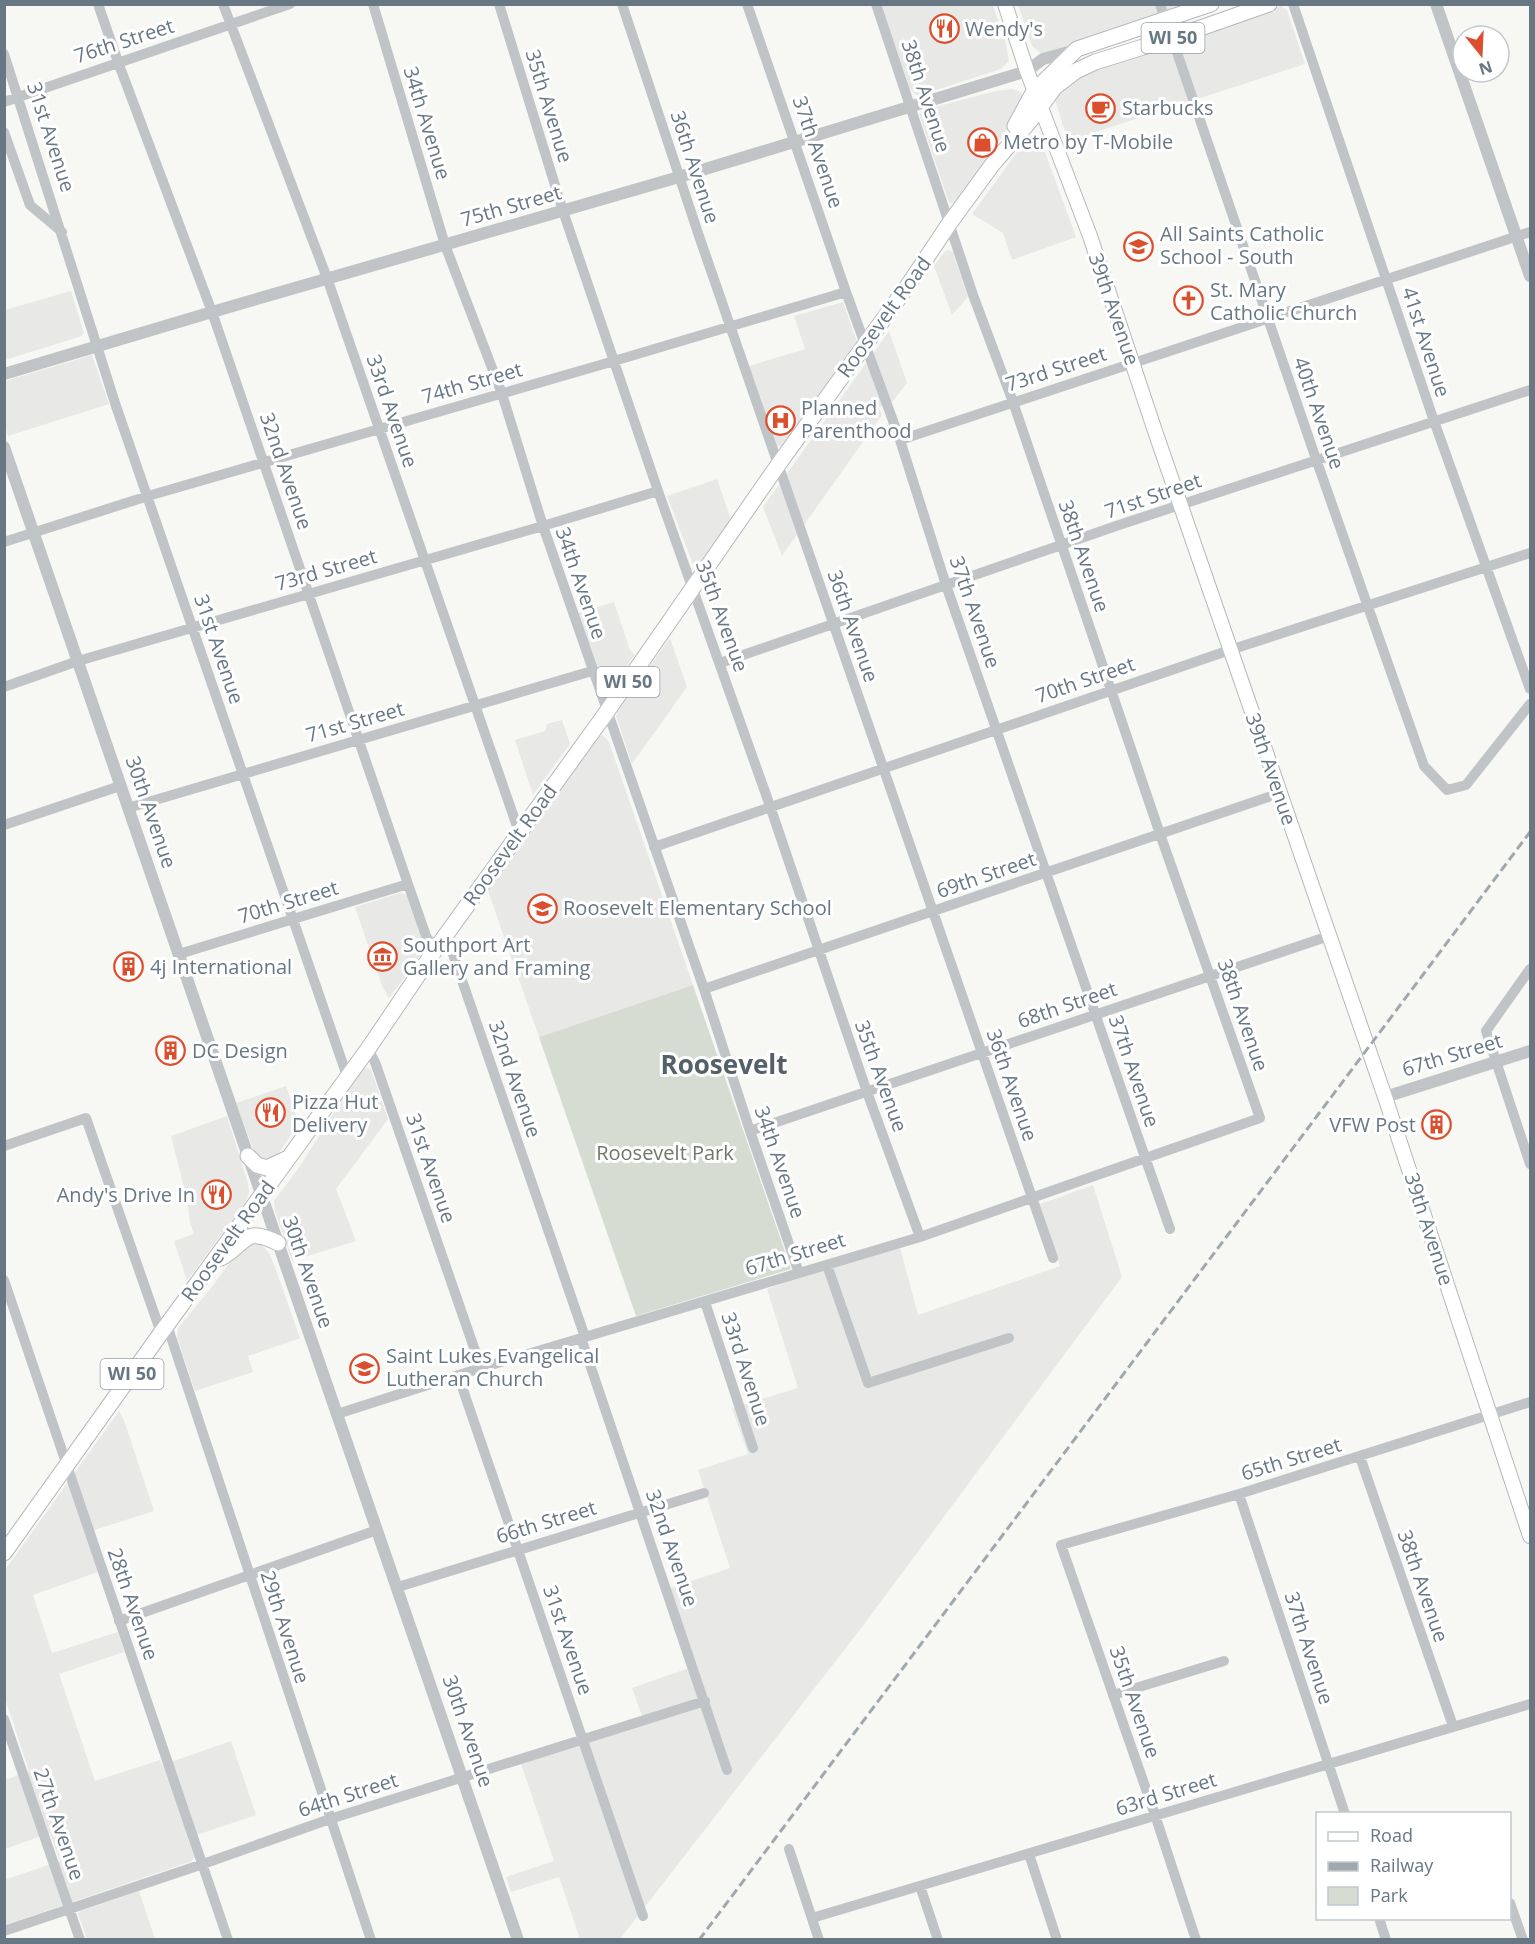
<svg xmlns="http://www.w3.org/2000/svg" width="1535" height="1944" font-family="'Open Sans',sans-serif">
	<rect width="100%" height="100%" fill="#f7f7f4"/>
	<path fill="#e8e8e7" d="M881,5H993L1006,44L1009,61L1001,69L924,94L916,95L910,89Z
		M1018,5H1200L1048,55L1041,54L1032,46Z
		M1281,6L1287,10L1305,64L1068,141L1055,100L1062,89L1087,72Z
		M1012,89L1019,91L1024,97L1019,112L956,203H949L919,114L928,109L995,91Z
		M1028,137H1036L1041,141L1076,237L1012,260L1003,233L972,214Z
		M949,250L953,252L968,297L952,315L934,266L945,251Z
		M71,291L84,333L82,336L5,360V310Z
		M843,302L857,342L786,442L783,446H777L749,366L805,349L794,316Z
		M889,331L907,383L893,401L879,407L882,415L782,556L763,507Z
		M92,355L109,404L8,436L5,426V381Z
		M717,479L731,520L698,565L694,567L667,496Z
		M614,602L630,650L635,655L613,684L606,686L603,684L578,613Z
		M670,638L687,687L632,764L616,716L622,704Z
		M562,720L570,744L533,795L515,740L545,731L547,724Z
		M603,735L609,742L693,985L539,1037L488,891L599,736Z
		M400,893L405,894L407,896L425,950L389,998L382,986L355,907Z
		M366,1067L371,1070L388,1119L336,1189L356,1241L292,1261L275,1211L274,1201L298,1169L358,1075Z
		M286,1086L299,1124L275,1158L265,1162L255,1154L236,1103Z
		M227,1116L248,1183L249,1193L246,1201L187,1281L174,1241L194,1234L190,1223L187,1199L171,1136Z
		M1093,1185L1122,1277L862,1627L620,1939H580L559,1877L511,1892L506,1877L554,1861L518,1755L642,1716L632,1688L689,1668L662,1591L730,1568L698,1470L748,1454L732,1408L798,1388L767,1289L898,1240L918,1315L1060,1266L1040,1204Z
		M260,1243L269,1253L275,1267L300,1338L248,1356L253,1372L195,1391L177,1337L178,1328L212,1287L233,1258L245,1244Z
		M119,1411L125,1423L154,1511L85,1533L98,1572L33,1595L52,1653L118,1632L124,1652L59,1674L95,1781L160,1760L162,1765L231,1741L256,1815L188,1838L194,1857L192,1861L5,1925L4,1880L60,1861L50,1833L5,1849V1780L29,1771L5,1698V1570Z
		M139,1891L155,1939H87L78,1914L81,1911Z"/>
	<path fill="#d7dcd3" d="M693,985L791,1269L636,1316L539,1037Z"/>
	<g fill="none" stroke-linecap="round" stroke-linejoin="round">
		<defs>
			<path id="secondary" d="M1005,4L1027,71L1090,236L1156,434L1385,1097L1530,1536"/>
			<path id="primary" d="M1015,126L1034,91L1077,49L1211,4
				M248,1156L257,1165L267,1168L286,1159
				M221,1258C248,1242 244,1226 278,1243
				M4,1553L161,1333L368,1049L435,950L606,713L778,465L909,284L949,224L992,165L1030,121L1055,87L1076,71L1095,62L1172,38L1269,4"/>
		</defs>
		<use href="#secondary" stroke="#b2b8bc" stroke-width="16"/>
		<use href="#primary" stroke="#b3b8bb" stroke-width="17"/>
		<path stroke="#c0c4c7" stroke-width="10" d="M98,4L118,62L212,312L408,884L426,936L435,950
			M223,4L327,278L519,832
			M373,4L445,245L502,394L543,526L704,989L750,1131L799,1273
			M499,4L563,211L658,491L770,806L867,1092L920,1237
			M622,4L699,236L1053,1258
			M747,4L846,292L900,440L946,585L1170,1229
			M1160,4L1165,20
			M1293,4L1434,421L1530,689
			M1172,38L1316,459L1424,766L1447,790L1466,785L1530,704
			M4,54L116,406L347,1076
			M4,102L290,4
			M4,132L30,205L62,232
			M900,440L1530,232
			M4,542L148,496L614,361L846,292
			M720,663L1119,525L1530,390
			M4,687L78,661L543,526L658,491
			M128,808L592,671
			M4,825L120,786
			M654,847L1230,650L1530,553
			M446,934L585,1337
			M179,954L408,884
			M1530,969L1486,1031L1530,1164
			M704,989L1280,793
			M368,1049L375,1062L481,1368
			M750,1131L1329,936
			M4,1146L86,1118L161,1333
			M827,1265L868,1383L1009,1338
			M4,1280L228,1940
			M705,1302L753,1448
			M167,1325L371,1940
			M581,1338L727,1770
			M458,1375L643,1916
			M337,1414L481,1368L920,1237L1260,1118L1160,834L1013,402L973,295L876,4
			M1360,1457L1453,1726
			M1239,1494L1345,1814
			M398,1587L704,1493
			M119,1621L377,1530
			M1113,1695L1224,1661
			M4,1719L80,1940
			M789,1849L819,1940
			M1029,1854L1057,1940
			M920,1886L938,1940
			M1510,1903L1523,1940
			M812,1918L1530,1704
			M1379,1918L1386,1940
			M4,1931L203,1864L330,1819L705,1701
			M1196,1940L1155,1815L1061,1545L1239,1494L1530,1402"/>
		<path stroke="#c0c4c7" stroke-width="12" d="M1436,4L1530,276
			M4,374L212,312L679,177L1027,71L1043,59L1076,50
			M4,447L518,1940
			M1385,1097L1530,1051"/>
		<use href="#secondary" stroke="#fff" stroke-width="14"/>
		<use href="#primary" stroke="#fff" stroke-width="15"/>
		<path stroke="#a1a8ad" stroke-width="3" stroke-dasharray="9 4.5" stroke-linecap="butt" d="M699,1940L1530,832"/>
	</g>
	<defs>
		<symbol id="restaurant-ring" viewBox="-11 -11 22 22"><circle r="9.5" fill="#fff" stroke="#db4f2f" stroke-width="1.5"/><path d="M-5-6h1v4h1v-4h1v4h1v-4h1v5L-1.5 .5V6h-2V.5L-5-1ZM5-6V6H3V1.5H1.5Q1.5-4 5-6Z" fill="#db4f2f"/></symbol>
		<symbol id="cafe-ring" viewBox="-11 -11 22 22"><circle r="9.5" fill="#fff" stroke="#db4f2f" stroke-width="1.5"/><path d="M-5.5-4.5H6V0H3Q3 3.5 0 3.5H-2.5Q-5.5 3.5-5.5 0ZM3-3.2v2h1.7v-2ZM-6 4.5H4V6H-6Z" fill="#db4f2f"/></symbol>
		<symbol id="shop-ring" viewBox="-11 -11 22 22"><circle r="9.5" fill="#fff" stroke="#db4f2f" stroke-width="1.5"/><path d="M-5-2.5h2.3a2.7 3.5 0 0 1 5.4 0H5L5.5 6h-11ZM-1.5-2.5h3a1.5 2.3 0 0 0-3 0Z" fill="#db4f2f"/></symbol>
		<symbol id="school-ring" viewBox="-11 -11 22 22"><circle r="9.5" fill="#fff" stroke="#db4f2f" stroke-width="1.5"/><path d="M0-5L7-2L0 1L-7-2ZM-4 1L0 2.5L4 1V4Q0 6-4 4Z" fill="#db4f2f"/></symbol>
		<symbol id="church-ring" viewBox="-11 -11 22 22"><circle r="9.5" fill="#fff" stroke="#db4f2f" stroke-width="1.5"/><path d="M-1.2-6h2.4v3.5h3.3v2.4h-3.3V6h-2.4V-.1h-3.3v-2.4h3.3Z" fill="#db4f2f"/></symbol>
		<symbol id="hospital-ring" viewBox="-11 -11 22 22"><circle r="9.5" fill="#fff" stroke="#db4f2f" stroke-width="1.5"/><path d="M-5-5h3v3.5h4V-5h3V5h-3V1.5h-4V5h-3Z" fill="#db4f2f"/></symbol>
		<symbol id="museum-ring" viewBox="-11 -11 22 22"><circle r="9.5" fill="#fff" stroke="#db4f2f" stroke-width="1.5"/><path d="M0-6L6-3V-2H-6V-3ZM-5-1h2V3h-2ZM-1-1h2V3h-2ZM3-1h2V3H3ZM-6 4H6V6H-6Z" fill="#db4f2f"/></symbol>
		<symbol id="building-ring" viewBox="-11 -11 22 22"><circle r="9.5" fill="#fff" stroke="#db4f2f" stroke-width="1.5"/><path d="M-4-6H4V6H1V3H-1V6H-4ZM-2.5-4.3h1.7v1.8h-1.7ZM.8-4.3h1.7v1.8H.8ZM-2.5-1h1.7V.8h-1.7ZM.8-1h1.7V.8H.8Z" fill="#db4f2f"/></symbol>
	</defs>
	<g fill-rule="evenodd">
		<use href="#restaurant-ring" x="928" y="12" width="33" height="33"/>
		<use href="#cafe-ring" x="1084" y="92" width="33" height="33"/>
		<use href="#shop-ring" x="966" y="126" width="33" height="33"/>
		<use href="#school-ring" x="1122" y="230" width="33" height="33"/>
		<use href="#church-ring" x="1172" y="284" width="33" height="33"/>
		<use href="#hospital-ring" x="764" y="404" width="33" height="33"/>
		<use href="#school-ring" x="526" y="892" width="33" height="33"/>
		<use href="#museum-ring" x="366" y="940" width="33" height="33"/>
		<use href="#building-ring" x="112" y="950" width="33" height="33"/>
		<use href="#building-ring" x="154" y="1034" width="33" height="33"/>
		<use href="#restaurant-ring" x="254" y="1096" width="33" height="33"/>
		<use href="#building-ring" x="1420" y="1108" width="33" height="33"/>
		<use href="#restaurant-ring" x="200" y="1178" width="33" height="33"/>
		<use href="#school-ring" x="348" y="1352" width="33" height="33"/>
	</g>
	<g text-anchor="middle" stroke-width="6" stroke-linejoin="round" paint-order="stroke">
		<g fill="#fff" stroke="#95a0a9" stroke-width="1.5">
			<rect x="1141.5" y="23" width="63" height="30" rx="4.5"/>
			<rect x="596.5" y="667" width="63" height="30" rx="4.5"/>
			<rect x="100.5" y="1359" width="63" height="30" rx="4.5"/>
		</g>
		<g font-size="18" font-weight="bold" fill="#677884">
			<text x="1173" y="44">WI 50</text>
			<text x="628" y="688">WI 50</text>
			<text x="132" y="1380">WI 50</text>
		</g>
		<g font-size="20" fill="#677884" stroke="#fff" text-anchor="start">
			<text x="965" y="36">Wendy's</text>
			<text x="1122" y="115">Starbucks</text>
			<text x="1003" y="149">Metro by T-Mobile</text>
			<text x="1160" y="241">All Saints Catholic<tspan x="1160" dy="23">School - South</tspan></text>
			<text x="1210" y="297">St. Mary<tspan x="1210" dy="23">Catholic Church</tspan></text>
			<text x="801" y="415">Planned<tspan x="801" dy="23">Parenthood</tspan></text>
			<text x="563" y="915">Roosevelt Elementary School</text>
			<text x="403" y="952">Southport Art<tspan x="403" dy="23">Gallery and Framing</tspan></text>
			<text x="150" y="974">4j International</text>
			<text x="192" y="1058">DC Design</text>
			<text x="292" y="1109">Pizza Hut<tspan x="292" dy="23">Delivery</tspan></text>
			<text x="1416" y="1132" text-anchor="end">VFW Post</text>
			<text x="195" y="1202" text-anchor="end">Andy's Drive In</text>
			<text x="386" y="1363">Saint Lukes Evangelical<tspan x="386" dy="23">Lutheran Church</tspan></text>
		</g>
		<g font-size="20" fill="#677884" stroke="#fff">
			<text transform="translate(124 41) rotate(-18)" y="7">76th Street</text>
			<text transform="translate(926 96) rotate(72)" y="7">38th Avenue</text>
			<text transform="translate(549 106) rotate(73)" y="7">35th Avenue</text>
			<text transform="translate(427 123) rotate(73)" y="7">34th Avenue</text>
			<text transform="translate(51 137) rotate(72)" y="7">31st Avenue</text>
			<text transform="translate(818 152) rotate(71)" y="7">37th Avenue</text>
			<text transform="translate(695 167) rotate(72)" y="7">36th Avenue</text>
			<text transform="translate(511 206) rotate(-16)" y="7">75th Street</text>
			<text transform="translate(1114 309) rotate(71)" y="7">39th Avenue</text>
			<text transform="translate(884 317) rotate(-54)" y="7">Roosevelt Road</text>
			<text transform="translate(1426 342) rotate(72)" y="7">41st Avenue</text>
			<text transform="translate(1056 369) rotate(-18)" y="7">73rd Street</text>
			<text transform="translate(472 383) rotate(-16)" y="7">74th Street</text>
			<text transform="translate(392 411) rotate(71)" y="7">33rd Avenue</text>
			<text transform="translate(1319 413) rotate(71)" y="7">40th Avenue</text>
			<text transform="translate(286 471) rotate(71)" y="7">32nd Avenue</text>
			<text transform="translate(1153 496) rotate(-19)" y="7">71st Street</text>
			<text transform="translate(1084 556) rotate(71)" y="7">38th Avenue</text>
			<text transform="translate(326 570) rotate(-16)" y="7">73rd Street</text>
			<text transform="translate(581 583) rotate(71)" y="7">34th Avenue</text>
			<text transform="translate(975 612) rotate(71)" y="7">37th Avenue</text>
			<text transform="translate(722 616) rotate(70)" y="7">35th Avenue</text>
			<text transform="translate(853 626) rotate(71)" y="7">36th Avenue</text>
			<text transform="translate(219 649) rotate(71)" y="7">31st Avenue</text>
			<text transform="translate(1085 680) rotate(-19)" y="7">70th Street</text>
			<text transform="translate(355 722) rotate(-16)" y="7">71st Street</text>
			<text transform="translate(1271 769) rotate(71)" y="7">39th Avenue</text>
			<text transform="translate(151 812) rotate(71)" y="7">30th Avenue</text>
			<text transform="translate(510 845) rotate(-54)" y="7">Roosevelt Road</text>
			<text transform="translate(986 875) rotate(-19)" y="7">69th Street</text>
			<text transform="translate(288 902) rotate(-17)" y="7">70th Street</text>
			<text transform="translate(1067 1005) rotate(-19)" y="7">68th Street</text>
			<text transform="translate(1243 1015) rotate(71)" y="7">38th Avenue</text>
			<text transform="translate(1452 1055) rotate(-17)" y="7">67th Street</text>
			<text transform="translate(1134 1071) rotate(71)" y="7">37th Avenue</text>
			<text transform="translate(881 1076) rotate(70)" y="7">35th Avenue</text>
			<text transform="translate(515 1079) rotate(71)" y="7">32nd Avenue</text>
			<text transform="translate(1012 1085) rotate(71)" y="7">36th Avenue</text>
			<text transform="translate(780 1162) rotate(71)" y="7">34th Avenue</text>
			<text transform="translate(431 1168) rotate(71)" y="7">31st Avenue</text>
			<text transform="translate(1429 1229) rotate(72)" y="7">39th Avenue</text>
			<text transform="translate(228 1241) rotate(-54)" y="7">Roosevelt Road</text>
			<text transform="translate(795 1254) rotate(-17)" y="7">67th Street</text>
			<text transform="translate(308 1272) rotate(71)" y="7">30th Avenue</text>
			<text transform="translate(746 1369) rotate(72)" y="7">33rd Avenue</text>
			<text transform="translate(1291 1459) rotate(-17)" y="7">65th Street</text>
			<text transform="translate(546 1522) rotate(-17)" y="7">66th Street</text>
			<text transform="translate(672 1548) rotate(71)" y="7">32nd Avenue</text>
			<text transform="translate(1423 1586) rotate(71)" y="7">38th Avenue</text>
			<text transform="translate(133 1604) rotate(71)" y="7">28th Avenue</text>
			<text transform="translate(285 1627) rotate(72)" y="7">29th Avenue</text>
			<text transform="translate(568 1640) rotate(71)" y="7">31st Avenue</text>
			<text transform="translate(1309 1648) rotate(72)" y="7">37th Avenue</text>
			<text transform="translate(1135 1702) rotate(71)" y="7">35th Avenue</text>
			<text transform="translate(468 1731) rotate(71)" y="7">30th Avenue</text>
			<text transform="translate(1166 1794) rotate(-17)" y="7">63rd Street</text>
			<text transform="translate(348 1795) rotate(-18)" y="7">64th Street</text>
			<text transform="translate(59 1824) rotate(71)" y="7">27th Avenue</text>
		</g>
		<g font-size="20" fill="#6b7b66" stroke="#fff">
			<text x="665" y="1160">Roosevelt Park</text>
		</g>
		<g font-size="26" font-weight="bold" fill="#556169" stroke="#fff">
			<text x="724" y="1074">Roosevelt</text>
		</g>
	</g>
	<rect width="1535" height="1944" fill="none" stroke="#677884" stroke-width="12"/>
	<rect x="1316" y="1812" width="195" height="108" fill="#ffffff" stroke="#c2c9ce" stroke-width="1.5"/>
	<rect x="1328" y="1832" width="30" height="9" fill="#ffffff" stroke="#c2c9ce" stroke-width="1.5"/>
	<text x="1370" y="1842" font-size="18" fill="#677884">Road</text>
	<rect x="1328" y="1862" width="30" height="9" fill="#a1a8ad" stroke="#c2c9ce" stroke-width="1.5"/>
	<text x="1370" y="1872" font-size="18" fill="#677884">Railway</text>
	<rect x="1328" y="1887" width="30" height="18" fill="#d7dcd3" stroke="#c2c9ce" stroke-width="1.5"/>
	<text x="1370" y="1902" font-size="18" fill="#677884">Park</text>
	<g transform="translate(1481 54) rotate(162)"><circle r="28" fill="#ffffff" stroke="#c2c9ce" stroke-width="1.5"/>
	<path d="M0-4.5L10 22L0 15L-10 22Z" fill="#db4f2f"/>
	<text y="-9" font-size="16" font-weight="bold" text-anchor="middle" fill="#677884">N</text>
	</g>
</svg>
